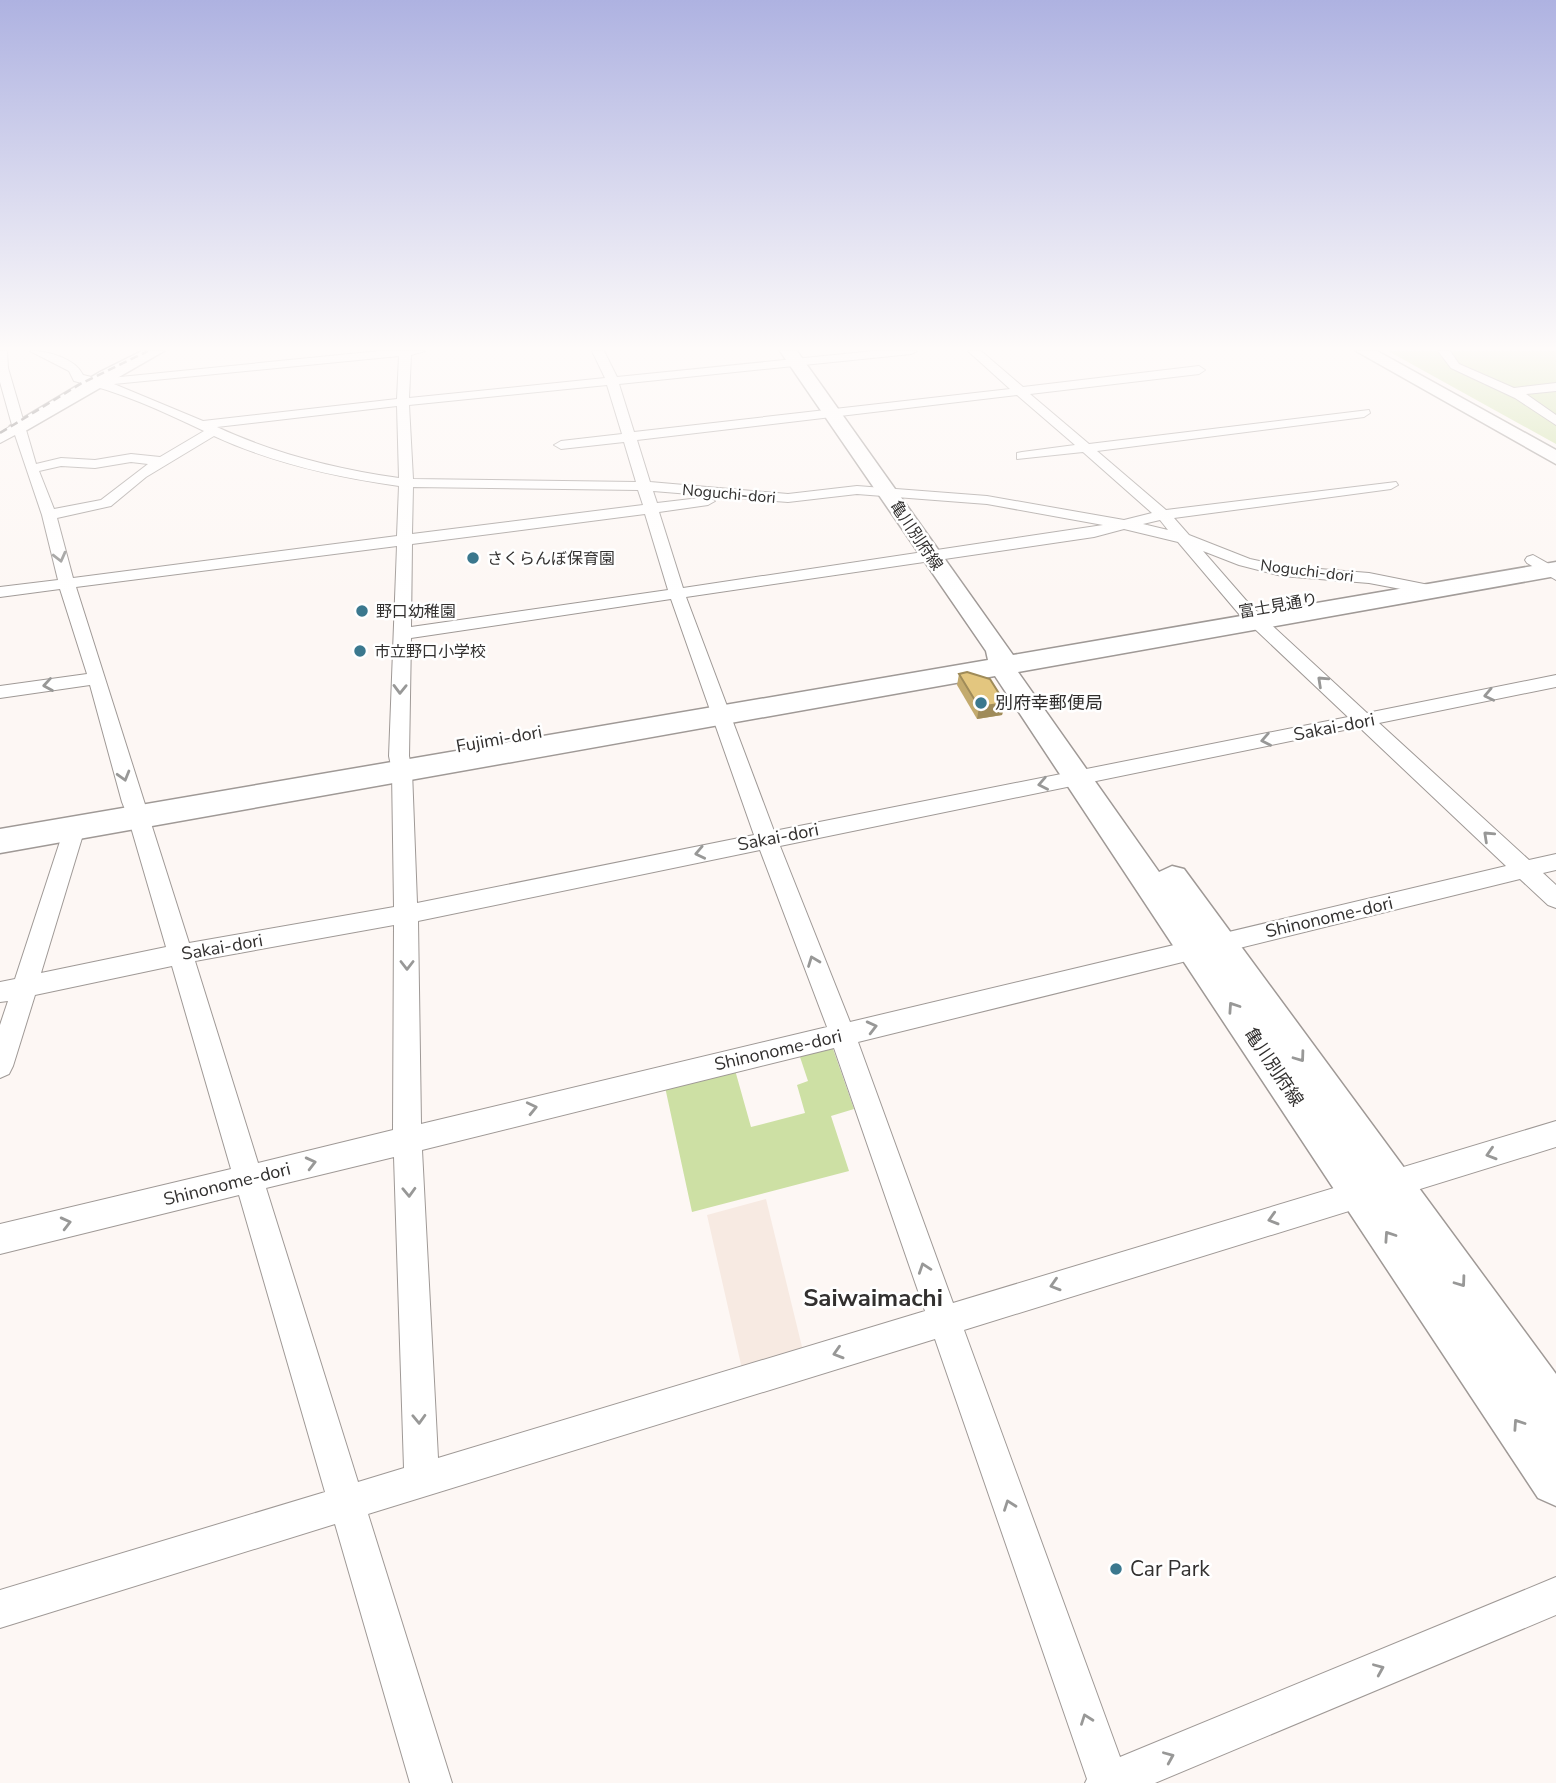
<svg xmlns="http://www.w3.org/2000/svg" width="1556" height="1783" font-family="'Nunito Sans','Noto Sans JP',sans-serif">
	<rect width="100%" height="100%" fill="#fdf7f4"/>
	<path fill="#f7eae2" d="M766,1199L803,1351L742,1369L707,1215Z"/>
	<path fill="#cde0a4" d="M1388,351H1556V444Z
		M832,1046L854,1109L831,1116L849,1171L692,1212L665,1087L735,1070L751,1127L805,1113L797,1085L808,1081L799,1054Z"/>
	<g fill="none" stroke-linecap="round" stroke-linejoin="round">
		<defs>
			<path id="street" d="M0,351H7L8,368L36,464L61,458L95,460L131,454L160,457L204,431C162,411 119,391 74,381L69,371L30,351C48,351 75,358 83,375L100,379L380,351H425L411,355L409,398L605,378L592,351H604L617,377L874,351H917L911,354L619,384L634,432L1010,389L968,351H981L1023,387L1199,366L1205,370L1199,374L1030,394L1089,444L1369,410L1370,413L1364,417L1097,451L1166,510L1396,482L1398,485L1391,489L1174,518L1189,535L1250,559L1282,566L1369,573L1444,588L1446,591L1444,594L1438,596L1369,583L1282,576L1239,565L1203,551L1251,606L1367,713L1556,675V687L1379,723L1529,860L1556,854V870L1543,873L1556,885V908L1548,905L1520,879L858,1042L953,1303L1556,1121V1147L964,1330L1120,1757L1556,1577V1615L1155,1783H1085L1087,1779L935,1339L368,1514L452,1783H410L335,1524L0,1628V1590L325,1492L239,1195L0,1254V1224L231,1169L172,966L35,995L13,1066L9,1074L0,1078V1025L8,1001L0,1002V982L15,979L66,823L74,820L82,823L85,828L41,973L166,947L128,817L122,802L90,685L0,698V686L87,674L60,589L0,597V587L58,580L42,515L15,435L0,443V433L12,425L0,382ZM399,356L397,399L203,421L114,384ZM607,385L622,434L561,441L554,445L561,449L624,442L636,482L413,479L409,405ZM1017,395L1075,445L1022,452L1017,453V459L1083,452L1152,513L1124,520L987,496L857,486L788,494L650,482L637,440ZM397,406L399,478C336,469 275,454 217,427ZM214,436C272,463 335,477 399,486L397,536L73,578L57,518L111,506L146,477ZM131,462L148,464L101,500L54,509L39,471L61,466L95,468ZM413,487L638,490L643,505L412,534ZM653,491L788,502L857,494L987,504L1103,525L683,588L659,512L708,505L715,501L708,497L657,503ZM645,514L668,590L411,627L412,544ZM1160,520L1168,530L1143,524ZM1124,529L1178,542L1239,614L1348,717L774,831L686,597L1094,537ZM397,546L389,756L392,771L394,907L189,943L76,587ZM671,599L754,835L417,903L412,771L409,756L411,638ZM1359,727L1506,866L850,1022L780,846ZM760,850L827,1027L421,1124L418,921ZM394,925L393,1130L258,1163L195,961ZM834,1048L925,1311L438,1458L422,1150ZM394,1157L404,1468L358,1482L266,1188Z
				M1438,351H1450L1459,364L1514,388L1556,383V391L1526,394L1556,415V425L1515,398L1451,368Z
				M1533,555L1556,568V580L1527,563L1525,560L1527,557Z"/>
			<path id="secondary" d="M142,351H164L27,430L20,432L10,426L100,372Z
				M780,351H797L1013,655L1556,562V576L1018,672L1159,872L1172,866L1184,869L1556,1374V1506L1538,1498L995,676L0,853V829L988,660L986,651Z
				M1356,351H1377L1556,450V464Z"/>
		</defs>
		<use href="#street" stroke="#9f9996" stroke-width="2"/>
		<use href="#secondary" stroke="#9f9996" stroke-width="3"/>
		<use href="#street" fill="#fff" fill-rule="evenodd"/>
		<use href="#secondary" fill="#fff" fill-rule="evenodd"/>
		<path stroke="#7c7877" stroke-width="2.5" stroke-dasharray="8 4.5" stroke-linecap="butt" d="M0,433L82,383L148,351"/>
	</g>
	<path fill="#c3aa6d" d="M959,674L1005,703L1002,715L977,719L957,685Z"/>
	<path fill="#9f8b59" d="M1005,703L1002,715L977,719L979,707Z"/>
	<path fill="#e3c67f" stroke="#9f8b59" stroke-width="2" d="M967,672L990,679L1005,703L979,707L959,674Z"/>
	<defs><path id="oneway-chevron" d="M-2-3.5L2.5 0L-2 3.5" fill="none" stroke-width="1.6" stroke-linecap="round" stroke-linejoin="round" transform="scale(1.75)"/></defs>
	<g stroke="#989897">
		<use href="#oneway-chevron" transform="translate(60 557) rotate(76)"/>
		<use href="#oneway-chevron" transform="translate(1322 681) rotate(-137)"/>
		<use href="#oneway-chevron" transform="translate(48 685) rotate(171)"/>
		<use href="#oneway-chevron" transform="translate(400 689) rotate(91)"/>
		<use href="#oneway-chevron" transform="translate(1489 695) rotate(168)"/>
		<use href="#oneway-chevron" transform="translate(1266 740) rotate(169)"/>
		<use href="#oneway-chevron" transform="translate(124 776) rotate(74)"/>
		<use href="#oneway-chevron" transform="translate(1043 784) rotate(169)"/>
		<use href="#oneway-chevron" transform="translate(1488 836) rotate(-137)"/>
		<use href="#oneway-chevron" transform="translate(700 853) rotate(168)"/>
		<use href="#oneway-chevron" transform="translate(813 961) rotate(-111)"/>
		<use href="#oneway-chevron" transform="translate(407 965) rotate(90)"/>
		<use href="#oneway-chevron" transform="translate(1233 1007) rotate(-124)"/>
		<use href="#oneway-chevron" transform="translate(872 1027) rotate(-14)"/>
		<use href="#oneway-chevron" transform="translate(1300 1057) rotate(54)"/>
		<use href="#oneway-chevron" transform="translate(532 1108) rotate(-13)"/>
		<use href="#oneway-chevron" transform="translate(1491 1154) rotate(163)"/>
		<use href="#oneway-chevron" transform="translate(311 1163) rotate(-14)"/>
		<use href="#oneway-chevron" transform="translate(409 1192) rotate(88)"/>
		<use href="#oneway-chevron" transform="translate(1273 1219) rotate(164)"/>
		<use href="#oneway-chevron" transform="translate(66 1223) rotate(-14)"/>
		<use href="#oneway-chevron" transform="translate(1389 1236) rotate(-124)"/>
		<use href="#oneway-chevron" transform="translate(924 1268) rotate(-109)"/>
		<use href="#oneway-chevron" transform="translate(1461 1282) rotate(54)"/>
		<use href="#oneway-chevron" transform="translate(1055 1285) rotate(163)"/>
		<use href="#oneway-chevron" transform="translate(838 1353) rotate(163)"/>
		<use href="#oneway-chevron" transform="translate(419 1419) rotate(88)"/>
		<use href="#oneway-chevron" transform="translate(1518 1424) rotate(-124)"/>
		<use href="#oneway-chevron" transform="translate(1009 1505) rotate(-110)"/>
		<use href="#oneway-chevron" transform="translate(1379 1669) rotate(-23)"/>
		<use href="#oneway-chevron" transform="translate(1086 1719) rotate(-110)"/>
		<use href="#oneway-chevron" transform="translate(1169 1757) rotate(-23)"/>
	</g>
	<linearGradient id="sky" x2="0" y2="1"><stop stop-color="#aeb2e1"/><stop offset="0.58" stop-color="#fefbfa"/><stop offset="1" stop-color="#fefbfa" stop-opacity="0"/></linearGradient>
	<rect width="1556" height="601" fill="url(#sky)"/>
	<g fill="#3b788e" stroke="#fff" stroke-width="2.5">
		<circle cx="473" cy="558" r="7"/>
		<circle cx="362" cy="611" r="7"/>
		<circle cx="360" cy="651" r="7"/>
		<circle cx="981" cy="703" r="7"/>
		<circle cx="1116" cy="1569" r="7"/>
	</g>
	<g text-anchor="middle" stroke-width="5" stroke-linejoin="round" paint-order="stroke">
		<g font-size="16" fill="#32302f" stroke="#fff">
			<text transform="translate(729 493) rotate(5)" y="6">Noguchi-dori</text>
			<text transform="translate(917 535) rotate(56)" y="6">亀川別府線</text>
			<text transform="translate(1307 570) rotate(7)" y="6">Noguchi-dori</text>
			<text transform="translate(1278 605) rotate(-10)" y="6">富士見通り</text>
		</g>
		<g font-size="16" fill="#32302f" stroke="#fff" text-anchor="start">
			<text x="487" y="564">さくらんぼ保育園</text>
			<text x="376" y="617">野口幼稚園</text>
			<text x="374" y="657">市立野口小学校</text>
		</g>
		<g font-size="18" fill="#32302f" stroke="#fff" text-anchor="start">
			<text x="995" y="709">別府幸郵便局</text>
		</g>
		<g font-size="18" fill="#32302f" stroke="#fff">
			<text transform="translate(1334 727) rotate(-11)" y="6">Sakai-dori</text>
			<text transform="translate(499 739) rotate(-10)" y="6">Fujimi-dori</text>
			<text transform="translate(778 837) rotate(-11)" y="6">Sakai-dori</text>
			<text transform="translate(1329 917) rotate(-13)" y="6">Shinonome-dori</text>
			<text transform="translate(222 947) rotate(-10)" y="6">Sakai-dori</text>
			<text transform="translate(778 1050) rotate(-13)" y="6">Shinonome-dori</text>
			<text transform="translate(1274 1067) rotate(56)" y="6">亀川別府線</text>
			<text transform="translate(227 1184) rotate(-14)" y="6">Shinonome-dori</text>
		</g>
		<g font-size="21" fill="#32302f" stroke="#fff" text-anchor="start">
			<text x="1130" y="1576">Car Park</text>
		</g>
		<g font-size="24" font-weight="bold" fill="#32302f" stroke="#fff">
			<text x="873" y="1306">Saiwaimachi</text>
		</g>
	</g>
</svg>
